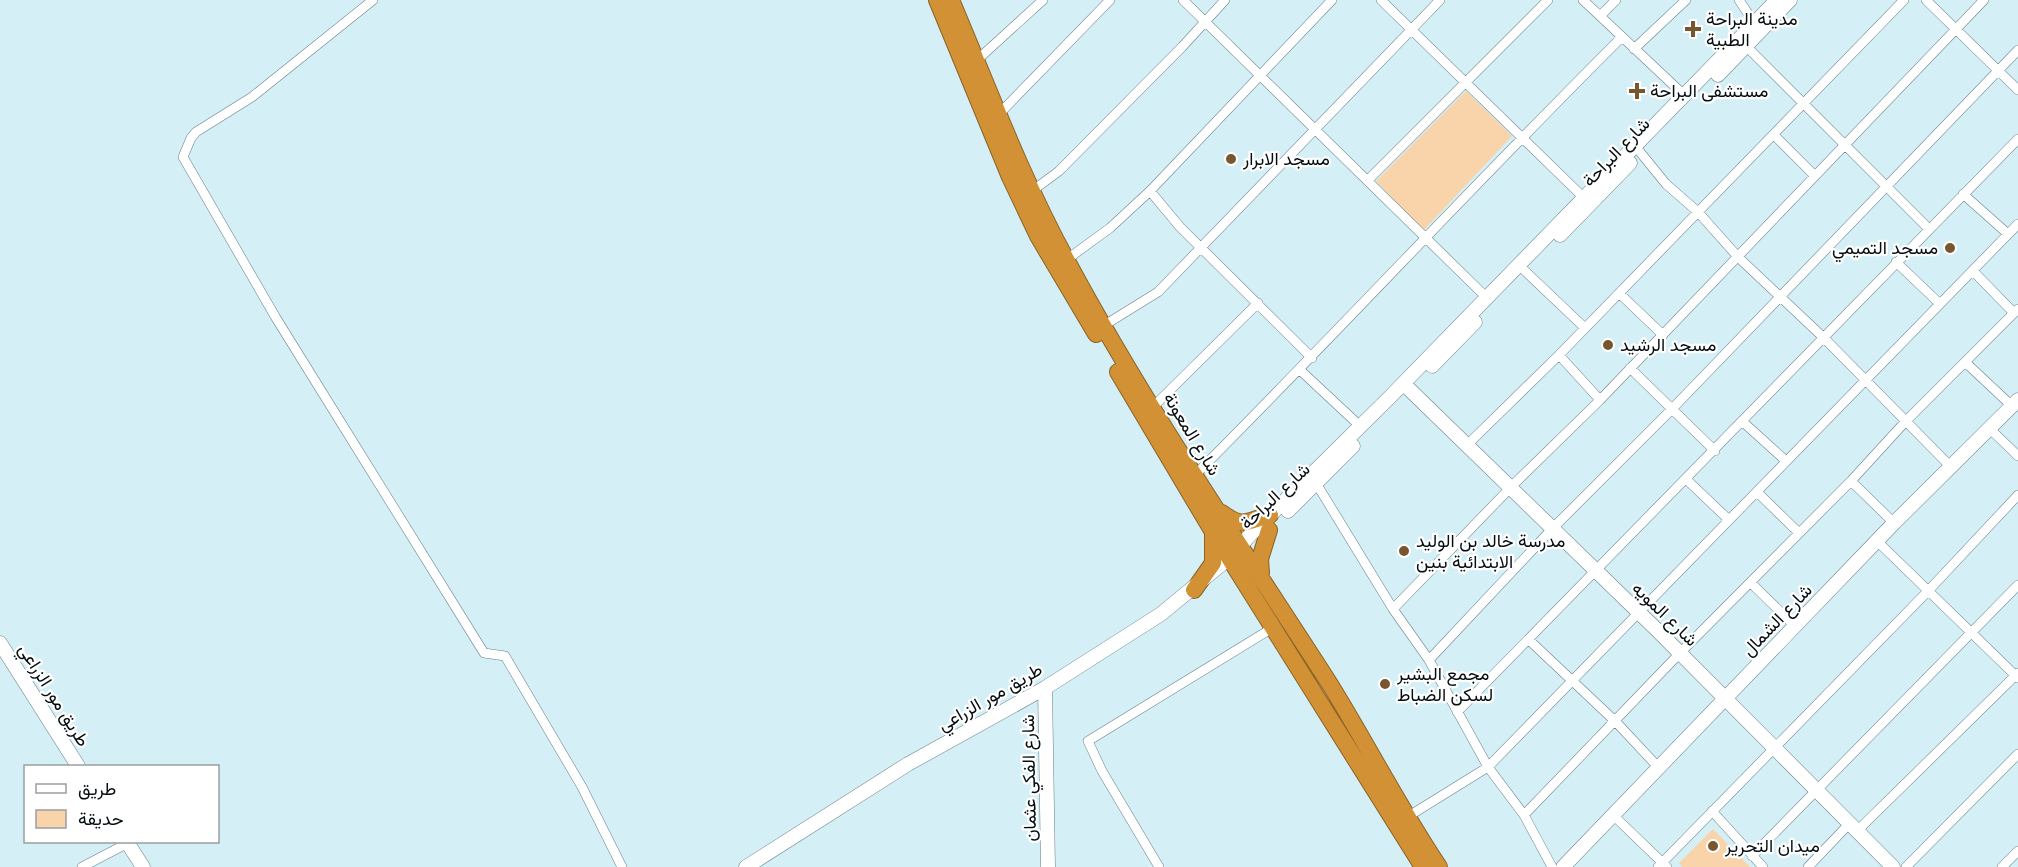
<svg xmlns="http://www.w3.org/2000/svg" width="2018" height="867" font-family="'Playfair Display',Vazirmatn,serif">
	<rect width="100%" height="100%" fill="#d4eff6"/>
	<path fill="#f9d4aa" d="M1466,91L1512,136L1424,230L1376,181Z
		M1713,829L1750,867H1682L1679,863Z"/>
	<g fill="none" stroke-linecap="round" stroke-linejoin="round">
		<defs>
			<path id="street" d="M373,0L252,97L196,132L191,138L183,157L276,318L484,653L505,656L582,787L622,867
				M1183,0L1486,297
				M1381,0L1583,197
				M1583,0L1685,96
				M1739,0L1757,27
				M1926,0L2018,90
				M1600,16L1616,0
				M1746,46L1929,229
				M1634,49L1686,0
				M976,61L1043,0
				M999,114L1110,0
				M1774,135L1815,176
				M1640,152L1666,184L1698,212L1738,257L1824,338L1951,467
				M1368,180L1548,0
				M1032,191L1059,171L1182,47L1225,0
				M1150,191L1180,227L1312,358
				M1963,194L2008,234
				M1066,260L1110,228L1150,191L1332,0
				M1896,262L1940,304
				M1524,270L1585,328
				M1973,271L2014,313
				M1619,293L1663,335
				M1103,326L1158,292L1440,0
				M1559,355L1600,400
				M1965,362L2012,406
				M1630,368L1715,451
				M1300,370L1360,426
				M1153,407L1258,303
				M1743,422L1785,460
				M1989,428L2018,456
				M1466,446L1559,355L1904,0
				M1195,475C1339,331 1477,181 1622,37
				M1687,480L1729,520
				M1851,481L1894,523
				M1316,483L1393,609L1429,660L1488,767L1524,815L1552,867
				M1757,492L1799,533
				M1877,541L2018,678
				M1751,583L1796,627
				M1393,609L1515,483L1600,400L1984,0
				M1529,640L1616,722L1659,768
				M1429,660L1552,529L1672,409L2018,50
				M1457,712L2018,139
				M1712,811L1763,867
				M1524,815L1680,653L1851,481L1905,422L2018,309
				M1613,815L1667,867
				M1409,816L1488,767L2018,224
				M1857,831L2018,673
				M1752,856L2018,585
				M82,867L128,843
				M1159,867L1102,771L1088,741L1274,627
				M1658,867L1929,590L2018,495
				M1808,867L1849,824
				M1906,867L2018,754
				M2002,867L2018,851"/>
			<path id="secondary" d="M1718,75L1790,0
				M1560,235L1630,163
				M1432,366L1475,322
				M1409,389L1657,630L1893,867
				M1288,511L1353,446
				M0,643L78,766
				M1045,688L1048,867
				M127,842L143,867
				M746,867L908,764L1045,688L1161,614L1229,558L1252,533L1389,398L1777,0
				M1563,867L1894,523L2018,400"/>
			<path id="highway" d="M937,0L1010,177L1038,236L1096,334
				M951,0C988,87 1021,177 1067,261C1146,408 1241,546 1331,686C1368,746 1400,809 1439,867
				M1118,372L1213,532L1423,867
				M1222,513C1244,530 1248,520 1270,515
				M1261,573L1260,559L1269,530
				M1194,590L1213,563V533"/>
		</defs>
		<use href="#street" stroke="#677f86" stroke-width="10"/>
		<use href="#secondary" stroke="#677f86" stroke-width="15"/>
		<use href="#highway" stroke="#8a6327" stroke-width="18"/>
		<use href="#street" stroke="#fff" stroke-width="9"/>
		<use href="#secondary" stroke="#fff" stroke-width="14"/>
		<use href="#highway" stroke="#d29134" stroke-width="16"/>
	</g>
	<g fill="#78572e" stroke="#fff" stroke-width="2">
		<path d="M1690 20h6v6h6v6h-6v6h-6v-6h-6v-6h6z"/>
		<path d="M1634 82h6v6h6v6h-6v6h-6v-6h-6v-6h6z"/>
		<circle cx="1231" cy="159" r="6"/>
		<circle cx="1950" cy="248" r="6"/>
		<circle cx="1608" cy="345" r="6"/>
		<circle cx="1404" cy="551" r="6"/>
		<circle cx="1385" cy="684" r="6"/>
		<circle cx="1713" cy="846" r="6"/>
	</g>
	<g text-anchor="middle" stroke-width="4.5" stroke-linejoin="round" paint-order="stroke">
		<g font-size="18" fill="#050d10" stroke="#fff" text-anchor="start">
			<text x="1706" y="25">مدينة البراحة<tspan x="1706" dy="21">الطبية</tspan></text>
			<text x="1650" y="97">مستشفى البراحة</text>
			<text x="1243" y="165">مسجد الابرار</text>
			<text x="1938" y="254" text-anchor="end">مسجد التميمي</text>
			<text x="1620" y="351">مسجد الرشيد</text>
			<text x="1416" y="547">مدرسة خالد بن الوليد<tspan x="1416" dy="21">الابتدائية بنين</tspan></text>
			<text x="1397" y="680">مجمع البشير<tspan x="1397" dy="21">لسكن الضباط</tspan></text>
			<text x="1725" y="852">ميدان التحرير</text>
		</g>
		<g font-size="18" fill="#050d10" stroke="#fff">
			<text transform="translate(1616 152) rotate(-46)" y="6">شارع البراحة</text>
			<text transform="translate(1192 434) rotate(59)" y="6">شارع المعونة</text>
			<text transform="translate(1275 496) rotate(-43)" y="6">شارع البراحة</text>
			<text transform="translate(1665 614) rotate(44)" y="6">شارع المويه</text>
			<text transform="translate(1777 620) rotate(-46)" y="6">شارع الشمال</text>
			<text transform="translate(54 695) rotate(58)" y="6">طريق مور الزراعي</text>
			<text transform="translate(990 697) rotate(-30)" y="6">طريق مور الزراعي</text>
			<text transform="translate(1029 778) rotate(-91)" y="6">شارع الفكي عثمان</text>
		</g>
	</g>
	<rect x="24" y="765" width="195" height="78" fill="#ffffff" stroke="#9b9e9f" stroke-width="1.5"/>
	<rect x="36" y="784" width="30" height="9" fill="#ffffff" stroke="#9b9e9f" stroke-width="1.5"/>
	<text x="78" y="795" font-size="18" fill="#050d10">طريق</text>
	<rect x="36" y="810" width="30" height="18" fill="#f9d4aa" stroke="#9b9e9f" stroke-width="1.5"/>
	<text x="78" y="825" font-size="18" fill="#050d10">حديقة</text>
</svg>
